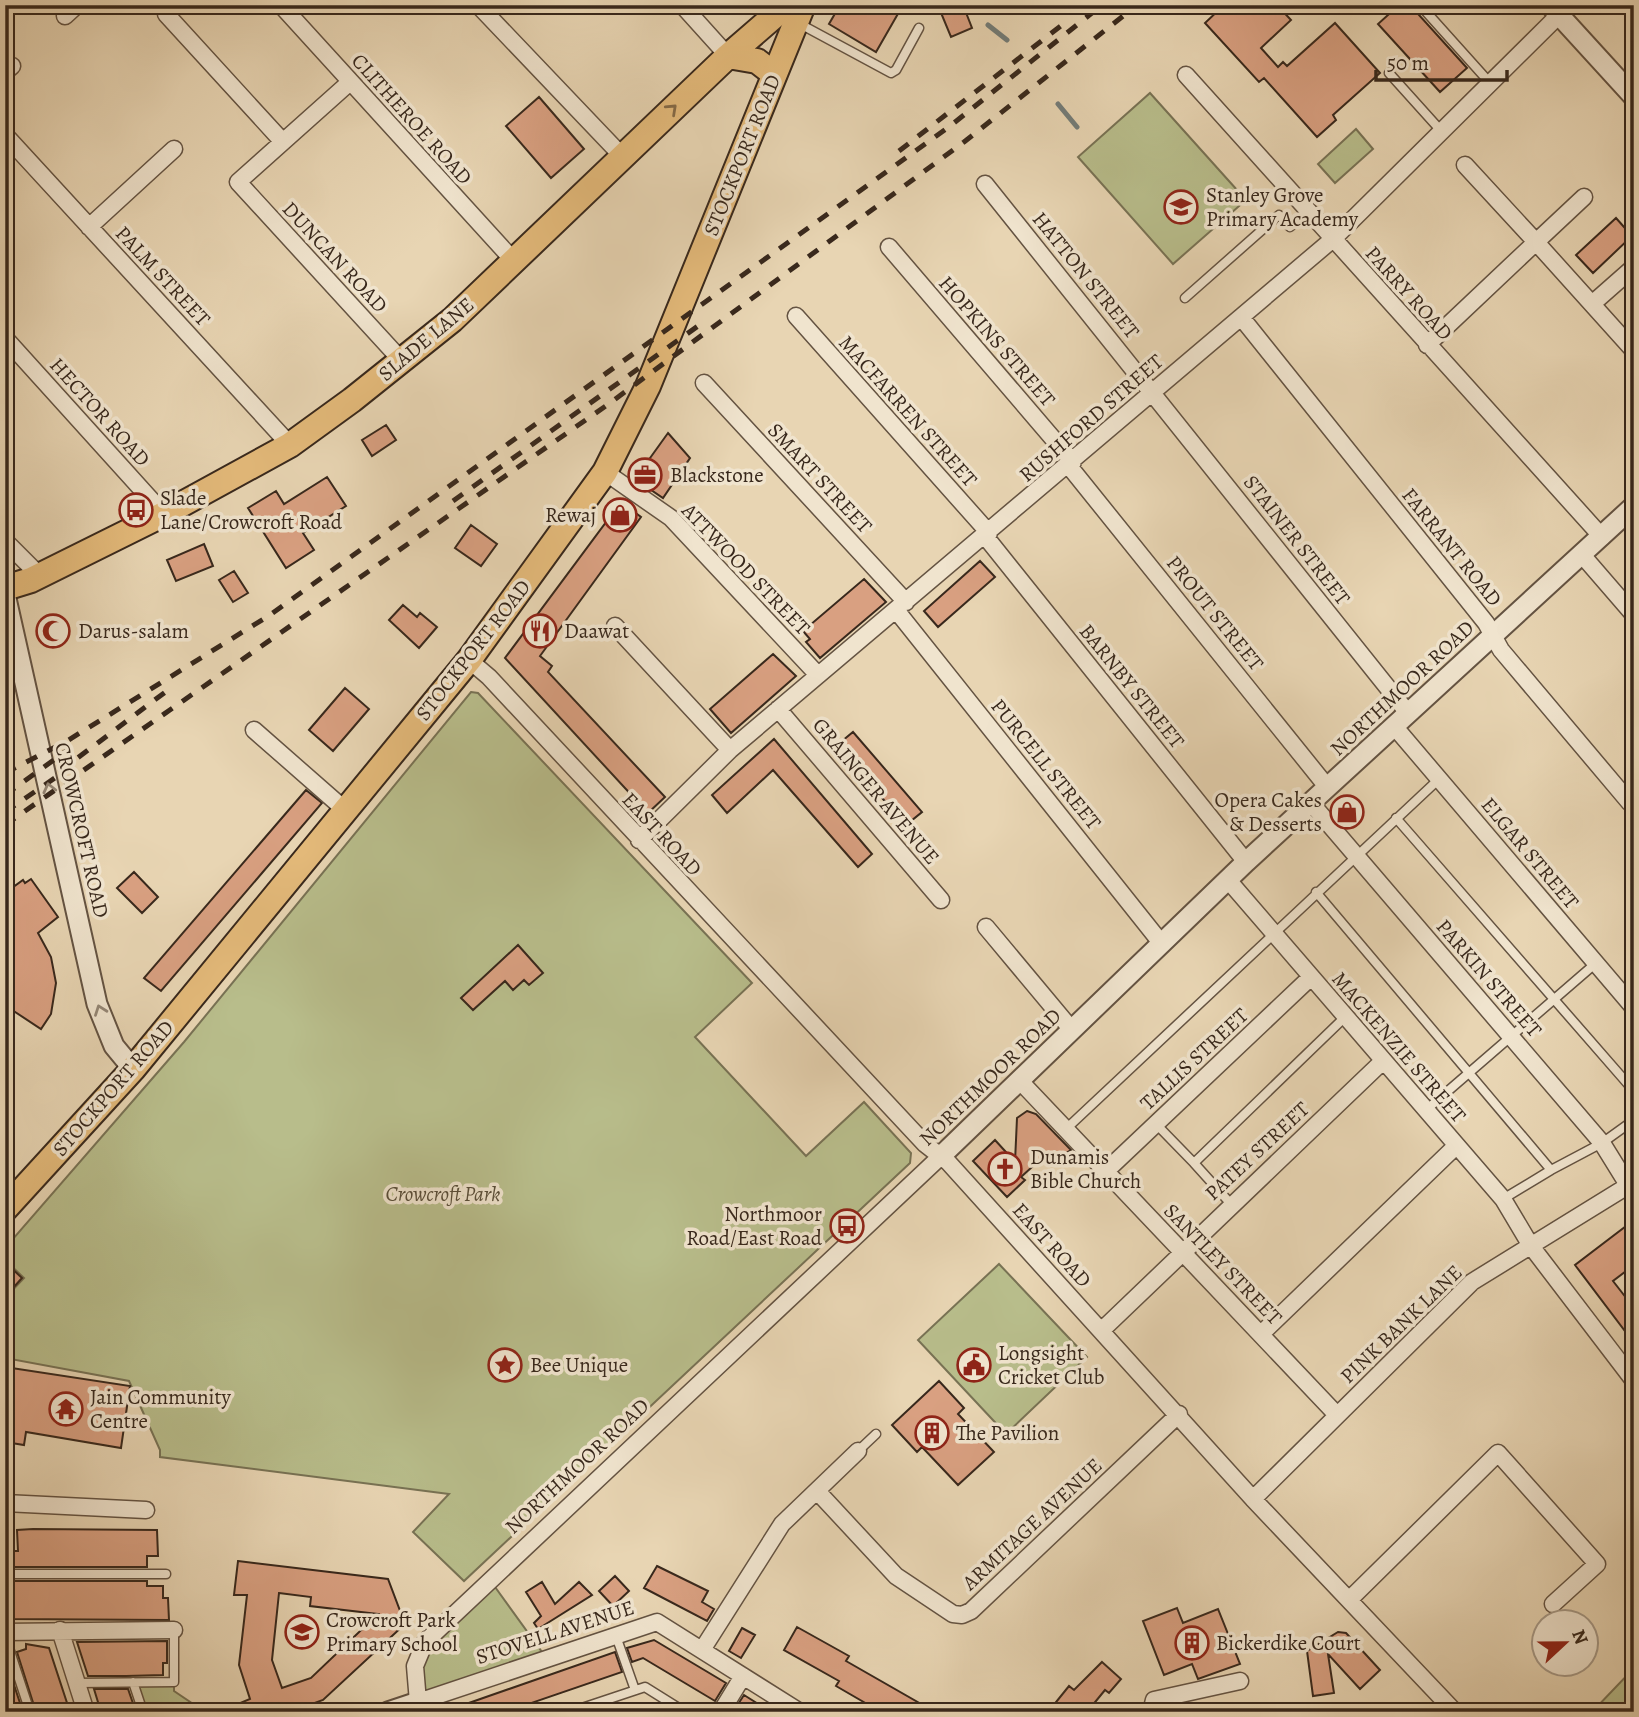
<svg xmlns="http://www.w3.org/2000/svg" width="1639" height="1717" font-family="Alegreya,serif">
	<rect width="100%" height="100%" fill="#e8d5b3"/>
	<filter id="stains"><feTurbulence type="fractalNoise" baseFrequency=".00286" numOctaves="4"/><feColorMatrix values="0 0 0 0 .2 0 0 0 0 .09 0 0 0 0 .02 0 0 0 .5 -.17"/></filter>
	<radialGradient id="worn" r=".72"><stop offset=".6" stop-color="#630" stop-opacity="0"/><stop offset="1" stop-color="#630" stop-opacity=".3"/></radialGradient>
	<path fill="#b8bd8b" stroke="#787254" stroke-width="2" d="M1150,93L1246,200L1173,264L1078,157Z
		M1356,129L1373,149L1335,183L1318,164Z
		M471,692L478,693L752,983L695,1037L806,1156L864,1102L911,1153L910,1163L464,1581L413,1532L449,1494L160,1457V1450L129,1381L5,1358V1298L24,1278L5,1260V1248L184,1042Z
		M999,1264L1087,1357L1006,1434L918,1340Z
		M490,1580L547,1659L418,1702L422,1650Z
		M1634,1668V1712H1592Z
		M133,1682H174V1691L199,1708L198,1712H143Z"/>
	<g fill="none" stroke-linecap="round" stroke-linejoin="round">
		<path stroke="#737d79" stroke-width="5" d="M988,25L1007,40
			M1058,104L1077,127"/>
	</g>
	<path fill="#d9a081" stroke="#38281c" stroke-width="2" fill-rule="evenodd" d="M840,5H903L876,52L829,24Z
		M947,5H963L972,28L951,37L939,8Z
		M1224,5H1277L1291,20L1261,48L1278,67L1283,62L1287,66L1335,23L1380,73L1333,115L1336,120L1317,137L1264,78L1259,82L1205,23Z
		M1399,5H1410L1467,68L1440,92L1378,24Z
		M539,97L584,149L551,178L506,126Z
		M1616,218L1632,236L1593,273L1576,255Z
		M386,425L396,440L372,456L362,440Z
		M668,433L690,458L663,498L635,479Z
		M327,477L346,506L303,533L314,550L286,568L248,508L276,491L284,504Z
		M621,502L641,517L540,656L552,666L548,672L665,797L648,813L505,658Z
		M471,525L497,544L481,566L455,548Z
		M204,544L213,566L176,581L167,560Z
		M980,561L995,577L938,627L924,611Z
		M234,571L248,593L233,602L219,580Z
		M864,579L886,602L820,658L806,642L810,639L803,631Z
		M403,605L417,617L420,613L437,627L419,648L389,620Z
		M773,654L796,676L731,733L710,709Z
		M345,688L369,709L333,751L309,730Z
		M853,732L922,812L906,825L836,746Z
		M774,739L872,854L858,867L773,770L727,813L712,795Z
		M306,790L322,803L161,991L144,978Z
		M134,872L158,897L142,913L117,888Z
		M31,879L58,917L38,933L51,957L56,983L51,1014L41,1029L6,1006L5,998V893L23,880L25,883Z
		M518,945L543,973L529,985L524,980L513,990L505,981L473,1010L461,998Z
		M1027,1111L1036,1114L1071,1150L1054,1160L1043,1157L1021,1177L1025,1180L1007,1197L973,1161L995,1140L1015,1162L1017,1118Z
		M1634,1220V1265L1613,1281L1634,1308V1343L1575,1265Z
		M5,1262L22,1278L5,1297Z
		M5,1367L130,1386L121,1448L26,1432L24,1445L5,1442Z
		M939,1381L964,1408L958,1414L994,1452L958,1485L922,1447L917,1452L892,1425Z
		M33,1529L157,1530L158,1556H147V1567H5V1551H18L17,1530Z
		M238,1561L388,1579L405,1624L323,1700L290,1712H219L250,1699L239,1665L247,1595H234ZM279,1593L311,1597L310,1606L378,1614L311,1678L282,1688L272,1660Z
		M657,1566L708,1591L702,1602L714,1609L707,1621L644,1588Z
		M615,1576L629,1591L613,1606L599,1591Z
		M5,1581H147V1586H163V1598H168L169,1620L5,1619Z
		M542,1582L555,1604L579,1582L592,1595L538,1629L534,1623L541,1616L526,1592Z
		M1177,1608L1183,1623L1218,1609L1240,1664L1198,1679L1192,1664L1164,1675L1143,1621Z
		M797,1627L849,1656L846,1661L935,1712H881L836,1686L839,1681L784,1650Z
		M742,1628L755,1635L741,1658L729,1651Z
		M1338,1632L1346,1633L1380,1670L1360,1689L1328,1654L1334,1693L1313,1696L1307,1651Z
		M654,1640L726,1683L715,1701L643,1658L632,1662L627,1648Z
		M167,1641V1663H163V1675L126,1676H88L77,1642Z
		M26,1644L49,1648L70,1712H36L17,1652L26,1649Z
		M615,1652L622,1672L505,1712H443Z
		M5,1658L23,1712H5Z
		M1102,1662L1121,1679L1109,1693L1105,1690L1087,1712H1048L1069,1686L1074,1690Z
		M94,1689H128L136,1712H101Z
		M744,1695L771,1712H733Z"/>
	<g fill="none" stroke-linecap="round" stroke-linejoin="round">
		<defs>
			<path id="service" d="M1420,5L1490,83
				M800,24L891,73L896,70L919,28
				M1389,73L1443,133
				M1185,298L1279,215L1290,227L1308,211
				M1396,818L1634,1091
				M1316,892L1551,1170L1602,1143L1634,1120
				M1426,1110L1596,963
				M1156,1124L1194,1163L1345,1017
				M1066,1129L1439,779
				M1194,1163L1231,1204
				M1503,1199L1551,1170
				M858,1451L876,1434
				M5,1574H166
				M5,1636L30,1712
				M616,1636L635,1690
				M133,1682L143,1712
				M77,1683L174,1682V1630
				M570,1712L645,1687L685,1712"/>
			<path id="minor" d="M281,5L513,260
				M478,5L622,156
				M682,5L728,56
				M166,14L283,142
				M65,16L77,5
				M5,72L12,66
				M1186,75L1602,537
				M350,82L238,182L402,361
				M5,135L290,445
				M1465,165L1536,242L1584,197
				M985,184L1408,713
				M89,227L174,149
				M889,247L1073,462
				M1592,304L1634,267
				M796,316L989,533
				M1241,317L1486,623L1501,650L1630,803
				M5,338L164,514
				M1427,345L1536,242L1634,351
				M704,383L906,602
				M1069,466L1328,788
				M605,472L671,518L818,675
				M985,536L1246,862
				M5,541L39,575
				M1583,556L1634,615
				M896,610L1162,944
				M615,626L730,750
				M469,660L489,677L925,1144L948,1162L1253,1499L1455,1712
				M778,709L941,900
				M1394,726L1634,1008
				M254,730L344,809
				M1311,803L1602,1143L1628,1185
				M639,840L730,750L1333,239L1559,15
				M1228,880L1503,1199L1531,1246L1634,1381
				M986,927L1072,1030
				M1020,1081L1337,1415
				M1106,1171L1311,977
				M1101,1331L1383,1061
				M1261,1334L1456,1146
				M817,1491L896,1576L953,1614L962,1615L971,1611L1179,1414
				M1253,1499L1472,1282L1634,1182
				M5,1503L146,1510
				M1350,1599L1498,1453L1597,1564L1553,1604
				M60,1630L86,1712
				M5,1632L174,1630
				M702,1650L782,1524L858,1451
				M721,1712L743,1676
				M800,1712L657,1622L418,1702L415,1666L425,1642L940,1157
				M1151,1712L1154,1700L1240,1681"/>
			<path id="tertiary" d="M1550,5L1634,97
				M5,594L97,1004L114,1046L133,1069
				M940,1157L1246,862L1634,506
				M388,1712L418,1702"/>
			<path id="primary" d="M728,56L757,61L774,74
				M5,588L31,580L164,514L290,445L352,400L452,320L728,56L787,5"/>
			<path id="trunk" d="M5,1209L133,1069L469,660L605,472L648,386L803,5"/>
		</defs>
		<use href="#service" stroke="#645342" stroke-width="11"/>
		<use href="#minor" stroke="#645342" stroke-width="19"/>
		<use href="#tertiary" stroke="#645342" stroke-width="23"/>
		<use href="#primary" stroke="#38281c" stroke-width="28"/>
		<use href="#trunk" stroke="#38281c" stroke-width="28"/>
		<use href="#service" stroke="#f0e4ce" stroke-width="8"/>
		<use href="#minor" stroke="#f0e4ce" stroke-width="16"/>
		<use href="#tertiary" stroke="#f0e4ce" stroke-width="19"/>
		<use href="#primary" stroke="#e4ba7a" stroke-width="24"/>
		<use href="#trunk" stroke="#e4ba7a" stroke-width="24"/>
		<path stroke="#38281c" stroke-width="5" stroke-dasharray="12 12" stroke-linecap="butt" d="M899,151L1062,25
			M453,501L698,326
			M59,772L168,690
			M5,773L67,741L270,615L950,126L1102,5
			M5,795L69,749
			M5,812L68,769
			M5,825L610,403L964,142L1137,5"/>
	</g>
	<defs><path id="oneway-chevron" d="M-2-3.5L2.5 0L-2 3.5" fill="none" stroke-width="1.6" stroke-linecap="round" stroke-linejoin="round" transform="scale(1.75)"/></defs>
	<use stroke="#856a46" href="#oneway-chevron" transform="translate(672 109) rotate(-43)"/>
	<g stroke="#948675">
		<use href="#oneway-chevron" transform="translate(49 788) rotate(-103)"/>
		<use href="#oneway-chevron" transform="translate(100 1010) rotate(-110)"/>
	</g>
	<defs>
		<symbol id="school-ring" viewBox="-11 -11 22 22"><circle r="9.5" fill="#f0e4ce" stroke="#8f2418" stroke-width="1.5"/><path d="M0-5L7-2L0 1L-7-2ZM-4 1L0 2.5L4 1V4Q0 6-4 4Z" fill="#8f2418"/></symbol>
		<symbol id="office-ring" viewBox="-11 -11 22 22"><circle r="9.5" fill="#f0e4ce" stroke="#8f2418" stroke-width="1.5"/><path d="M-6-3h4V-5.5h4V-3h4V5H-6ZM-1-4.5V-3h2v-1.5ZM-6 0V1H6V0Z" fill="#8f2418"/></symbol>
		<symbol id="bus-ring" viewBox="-11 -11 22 22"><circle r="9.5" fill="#f0e4ce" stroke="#8f2418" stroke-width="1.5"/><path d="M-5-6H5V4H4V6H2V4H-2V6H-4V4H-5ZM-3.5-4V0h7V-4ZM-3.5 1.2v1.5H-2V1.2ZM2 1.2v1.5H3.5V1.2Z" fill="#8f2418"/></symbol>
		<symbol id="shop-ring" viewBox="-11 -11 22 22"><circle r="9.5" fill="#f0e4ce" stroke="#8f2418" stroke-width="1.5"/><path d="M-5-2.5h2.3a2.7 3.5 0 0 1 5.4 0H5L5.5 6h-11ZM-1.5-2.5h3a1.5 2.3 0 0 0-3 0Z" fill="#8f2418"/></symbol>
		<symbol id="mosque-ring" viewBox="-11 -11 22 22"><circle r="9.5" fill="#f0e4ce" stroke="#8f2418" stroke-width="1.5"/><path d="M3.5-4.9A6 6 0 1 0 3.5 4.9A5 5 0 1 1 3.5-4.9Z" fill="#8f2418"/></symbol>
		<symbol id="restaurant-ring" viewBox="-11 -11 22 22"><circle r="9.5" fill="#f0e4ce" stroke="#8f2418" stroke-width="1.5"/><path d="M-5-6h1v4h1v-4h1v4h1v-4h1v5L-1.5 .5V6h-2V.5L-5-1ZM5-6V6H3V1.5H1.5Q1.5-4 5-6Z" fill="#8f2418"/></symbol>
		<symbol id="church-ring" viewBox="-11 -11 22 22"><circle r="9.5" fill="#f0e4ce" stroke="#8f2418" stroke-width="1.5"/><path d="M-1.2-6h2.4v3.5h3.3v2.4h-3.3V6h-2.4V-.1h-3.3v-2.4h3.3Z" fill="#8f2418"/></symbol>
		<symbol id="sight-ring" viewBox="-11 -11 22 22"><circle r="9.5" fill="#f0e4ce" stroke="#8f2418" stroke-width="1.5"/><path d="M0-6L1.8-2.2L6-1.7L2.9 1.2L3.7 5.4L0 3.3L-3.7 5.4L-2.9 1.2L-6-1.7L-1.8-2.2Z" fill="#8f2418"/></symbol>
		<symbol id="civic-ring" viewBox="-11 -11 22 22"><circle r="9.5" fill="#f0e4ce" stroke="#8f2418" stroke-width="1.5"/><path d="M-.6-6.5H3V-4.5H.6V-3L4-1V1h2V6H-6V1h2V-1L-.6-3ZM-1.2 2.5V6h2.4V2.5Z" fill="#8f2418"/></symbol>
		<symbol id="temple-ring" viewBox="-11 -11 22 22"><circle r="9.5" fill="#f0e4ce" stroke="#8f2418" stroke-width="1.5"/><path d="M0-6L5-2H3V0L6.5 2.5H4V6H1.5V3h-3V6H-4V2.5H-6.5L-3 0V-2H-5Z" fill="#8f2418"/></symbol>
		<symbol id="building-ring" viewBox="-11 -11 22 22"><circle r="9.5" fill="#f0e4ce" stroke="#8f2418" stroke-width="1.5"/><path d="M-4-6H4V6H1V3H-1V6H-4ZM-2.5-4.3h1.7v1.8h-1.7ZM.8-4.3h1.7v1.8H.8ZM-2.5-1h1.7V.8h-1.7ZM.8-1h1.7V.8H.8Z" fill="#8f2418"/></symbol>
	</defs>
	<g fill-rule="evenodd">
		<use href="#school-ring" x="1162" y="188" width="38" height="38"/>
		<use href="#office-ring" x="626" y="456" width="38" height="38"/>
		<use href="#bus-ring" x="117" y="491" width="38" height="38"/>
		<use href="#shop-ring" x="601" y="496" width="38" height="38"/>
		<use href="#mosque-ring" x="34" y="612" width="38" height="38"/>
		<use href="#restaurant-ring" x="521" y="612" width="38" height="38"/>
		<use href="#shop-ring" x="1328" y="793" width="38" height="38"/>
		<use href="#church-ring" x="986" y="1150" width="38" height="38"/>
		<use href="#bus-ring" x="828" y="1207" width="38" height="38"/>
		<use href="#sight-ring" x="486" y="1346" width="38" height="38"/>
		<use href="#civic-ring" x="955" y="1346" width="38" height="38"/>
		<use href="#temple-ring" x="47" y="1390" width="38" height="38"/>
		<use href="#building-ring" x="913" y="1414" width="38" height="38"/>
		<use href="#school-ring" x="283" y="1613" width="38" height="38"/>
		<use href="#building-ring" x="1173" y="1624" width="38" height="38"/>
	</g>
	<g text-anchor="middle" stroke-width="7" stroke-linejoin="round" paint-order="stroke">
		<g font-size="21" fill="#38281c" stroke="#f0e4ce">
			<text transform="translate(412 119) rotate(48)" y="7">CLITHEROE ROAD</text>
			<text transform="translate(742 155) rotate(-68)" y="7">STOCKPORT ROAD</text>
			<text transform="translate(335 257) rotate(47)" y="7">DUNCAN ROAD</text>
			<text transform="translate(1086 275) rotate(51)" y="7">HATTON STREET</text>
			<text transform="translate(163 276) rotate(47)" y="7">PALM STREET</text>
			<text transform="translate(1409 293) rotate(48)" y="7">PARRY ROAD</text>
			<text transform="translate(426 339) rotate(-40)" y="7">SLADE LANE</text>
			<text transform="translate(997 341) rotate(49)" y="7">HOPKINS STREET</text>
			<text transform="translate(908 411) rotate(48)" y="7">MACFARREN STREET</text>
			<text transform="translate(100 412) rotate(48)" y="7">HECTOR ROAD</text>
			<text transform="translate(1091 418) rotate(-41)" y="7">RUSHFORD STREET</text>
			<text transform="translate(820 478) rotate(47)" y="7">SMART STREET</text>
			<text transform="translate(1297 540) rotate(52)" y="7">STAINER STREET</text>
			<text transform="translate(1452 547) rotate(51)" y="7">FARRANT ROAD</text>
			<text transform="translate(746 569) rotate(46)" y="7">ATTWOOD STREET</text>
			<text transform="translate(1215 613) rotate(51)" y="7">PROUT STREET</text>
			<text transform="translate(473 650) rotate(-52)" y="7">STOCKPORT ROAD</text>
			<text transform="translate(1132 686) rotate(51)" y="7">BARNBY STREET</text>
			<text transform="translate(1402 688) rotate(-43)" y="7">NORTHMOOR ROAD</text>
			<text transform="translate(1046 764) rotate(51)" y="7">PURCELL STREET</text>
			<text transform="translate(876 791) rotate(50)" y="7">GRAINGER AVENUE</text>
			<text transform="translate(82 830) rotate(77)" y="7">CROWCROFT ROAD</text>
			<text transform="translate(662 834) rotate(47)" y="7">EAST ROAD</text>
			<text transform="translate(1530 853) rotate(50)" y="7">ELGAR STREET</text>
			<text transform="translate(1489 978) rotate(49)" y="7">PARKIN STREET</text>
			<text transform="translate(1399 1047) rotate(49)" y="7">MACKENZIE STREET</text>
			<text transform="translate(1194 1059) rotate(-43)" y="7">TALLIS STREET</text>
			<text transform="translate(990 1077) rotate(-44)" y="7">NORTHMOOR ROAD</text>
			<text transform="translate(113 1088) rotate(-49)" y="7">STOCKPORT ROAD</text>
			<text transform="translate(1257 1151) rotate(-43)" y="7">PATEY STREET</text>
			<text transform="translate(1052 1245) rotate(48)" y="7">EAST ROAD</text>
			<text transform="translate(1223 1264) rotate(46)" y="7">SANTLEY STREET</text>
			<text transform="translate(1401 1324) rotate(-44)" y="7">PINK BANK LANE</text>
			<text transform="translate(577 1466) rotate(-43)" y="7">NORTHMOOR ROAD</text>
			<text transform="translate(1032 1524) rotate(-43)" y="7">ARMITAGE AVENUE</text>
			<text transform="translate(555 1632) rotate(-18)" y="7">STOVELL AVENUE</text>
		</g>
		<g font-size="21" fill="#38281c" stroke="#f0e4ce" text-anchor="start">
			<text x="1206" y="202">Stanley Grove<tspan x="1206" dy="24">Primary Academy</tspan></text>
			<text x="670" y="482">Blackstone</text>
			<text x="160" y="505">Slade<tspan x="160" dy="24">Lane/Crowcroft Road</tspan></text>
			<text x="596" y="522" text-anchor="end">Rewaj</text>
			<text x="78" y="638">Darus-salam</text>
			<text x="564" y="638">Daawat</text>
			<text x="1322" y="807" text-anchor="end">Opera Cakes<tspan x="1322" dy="24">&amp; Desserts</tspan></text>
			<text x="1030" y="1164">Dunamis<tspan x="1030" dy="24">Bible Church</tspan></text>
			<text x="822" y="1221" text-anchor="end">Northmoor<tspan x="822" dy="24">Road/East Road</tspan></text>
			<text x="998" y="1360">Longsight<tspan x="998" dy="24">Cricket Club</tspan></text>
			<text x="530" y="1372">Bee Unique</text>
			<text x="90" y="1404">Jain Community<tspan x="90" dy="24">Centre</tspan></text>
			<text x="956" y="1440">The Pavilion</text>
			<text x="326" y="1627">Crowcroft Park<tspan x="326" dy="24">Primary School</tspan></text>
			<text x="1216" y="1650">Bickerdike Court</text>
		</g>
		<g font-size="21" font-style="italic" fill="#584d38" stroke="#f0e4ce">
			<text x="443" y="1201">Crowcroft Park</text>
		</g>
	</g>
	<rect width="1639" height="1717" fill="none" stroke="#e8d5b3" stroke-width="28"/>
	<rect x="7" y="7" width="1625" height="1703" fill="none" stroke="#38281c" stroke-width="3.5"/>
	<rect x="14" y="14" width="1611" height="1689" fill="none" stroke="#38281c" stroke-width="2"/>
	<g transform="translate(1565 1643) rotate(68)"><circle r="33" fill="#f0e4ce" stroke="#a69987" stroke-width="2"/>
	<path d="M0-5L12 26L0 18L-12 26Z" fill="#8f2418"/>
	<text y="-10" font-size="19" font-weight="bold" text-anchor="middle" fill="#38281c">N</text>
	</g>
	<path d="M1376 70v10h131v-10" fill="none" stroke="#38281c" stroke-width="3.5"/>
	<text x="1387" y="70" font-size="21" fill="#38281c" stroke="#f0e4ce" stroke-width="5" paint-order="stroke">50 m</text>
	<rect width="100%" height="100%" filter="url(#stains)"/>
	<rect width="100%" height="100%" fill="url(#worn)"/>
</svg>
